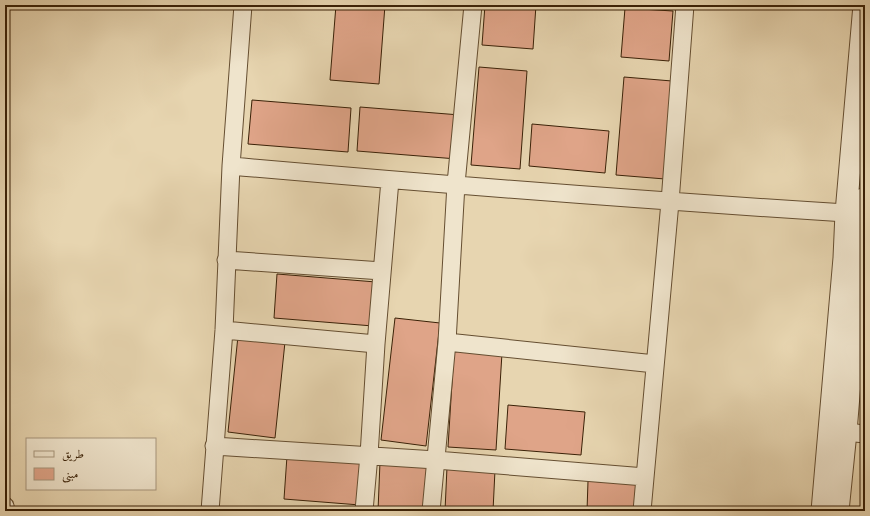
<svg xmlns="http://www.w3.org/2000/svg" width="870" height="516" font-family="Vollkorn,Amiri,serif">
	<rect width="100%" height="100%" fill="#e7d5b0"/>
	<filter id="stains"><feTurbulence type="fractalNoise" baseFrequency=".005" numOctaves="4"/><feColorMatrix values="0 0 0 0 .2 0 0 0 0 .09 0 0 0 0 .02 0 0 0 .5 -.17"/></filter>
	<radialGradient id="worn" r=".72"><stop offset=".6" stop-color="#630" stop-opacity="0"/><stop offset="1" stop-color="#630" stop-opacity=".3"/></radialGradient>
	<path fill="#dfa488" stroke="#3a2107" d="M336,5H385L379,84L330,80Z
		M485,5H536L533,49L482,45Z
		M625,8L673,11L669,61L621,57Z
		M479,67L527,71L520,169L471,165Z
		M624,77L672,81L665,179L616,175Z
		M252,100L351,108L348,152L248,144Z
		M360,107L460,115L457,159L357,151Z
		M532,124L609,131L605,173L529,166Z
		M277,274L376,282L373,326L274,318Z
		M395,318L440,323L426,446L381,440Z
		M238,336L285,342L275,438L228,432Z
		M454,350L502,353L496,450L448,447Z
		M508,405L585,412L581,455L505,449Z
		M287,456L363,462L360,505L284,499Z
		M380,462L428,465L425,511H378Z
		M447,467L495,470L493,511H445Z
		M588,481L636,484L635,511H587Z"/>
	<g fill="none" stroke-linecap="round" stroke-linejoin="round">
		<defs>
			<path id="minor" d="M231,166C435,184 640,200 846,213
				M226,260L382,271
				M224,330L376,344
				M447,342L655,364
				M846,432L865,434
				M214,446L436,460L645,477
				M5,506L6,511
				M210,511L224,330L231,166L243,5
				M364,511L369,455L376,344L390,180
				M431,511L447,342L456,184L473,5
				M642,511L670,202L685,5"/>
			<path id="tertiary" d="M822,511L844,258L846,213L864,5
				M838,511L846,432L865,198"/>
		</defs>
		<use href="#minor" stroke="#654e31" stroke-width="19"/>
		<use href="#tertiary" stroke="#654e31" stroke-width="23"/>
		<use href="#minor" stroke="#efe4cc" stroke-width="17"/>
		<use href="#tertiary" stroke="#efe4cc" stroke-width="21"/>
	</g>
	<rect width="870" height="516" fill="none" stroke="#e7d5b0" stroke-width="20"/>
	<rect x="6" y="6" width="858" height="504" fill="none" stroke="#3a2107" stroke-width="2"/>
	<rect x="10" y="10" width="850" height="496" fill="none" stroke="#3a2107"/>
	<rect x="26" y="438" width="130" height="52" fill="#efe4cc" stroke="#a7967d"/>
	<rect x="34" y="451" width="20" height="6" fill="#efe4cc" stroke="#a7967d"/>
	<text x="62" y="458" font-size="12" fill="#3a2107">طريق</text>
	<rect x="34" y="468" width="20" height="12" fill="#dfa488" stroke="#a7967d"/>
	<text x="62" y="478" font-size="12" fill="#3a2107">مبنى</text>
	<rect width="100%" height="100%" filter="url(#stains)"/>
	<rect width="100%" height="100%" fill="url(#worn)"/>
</svg>
